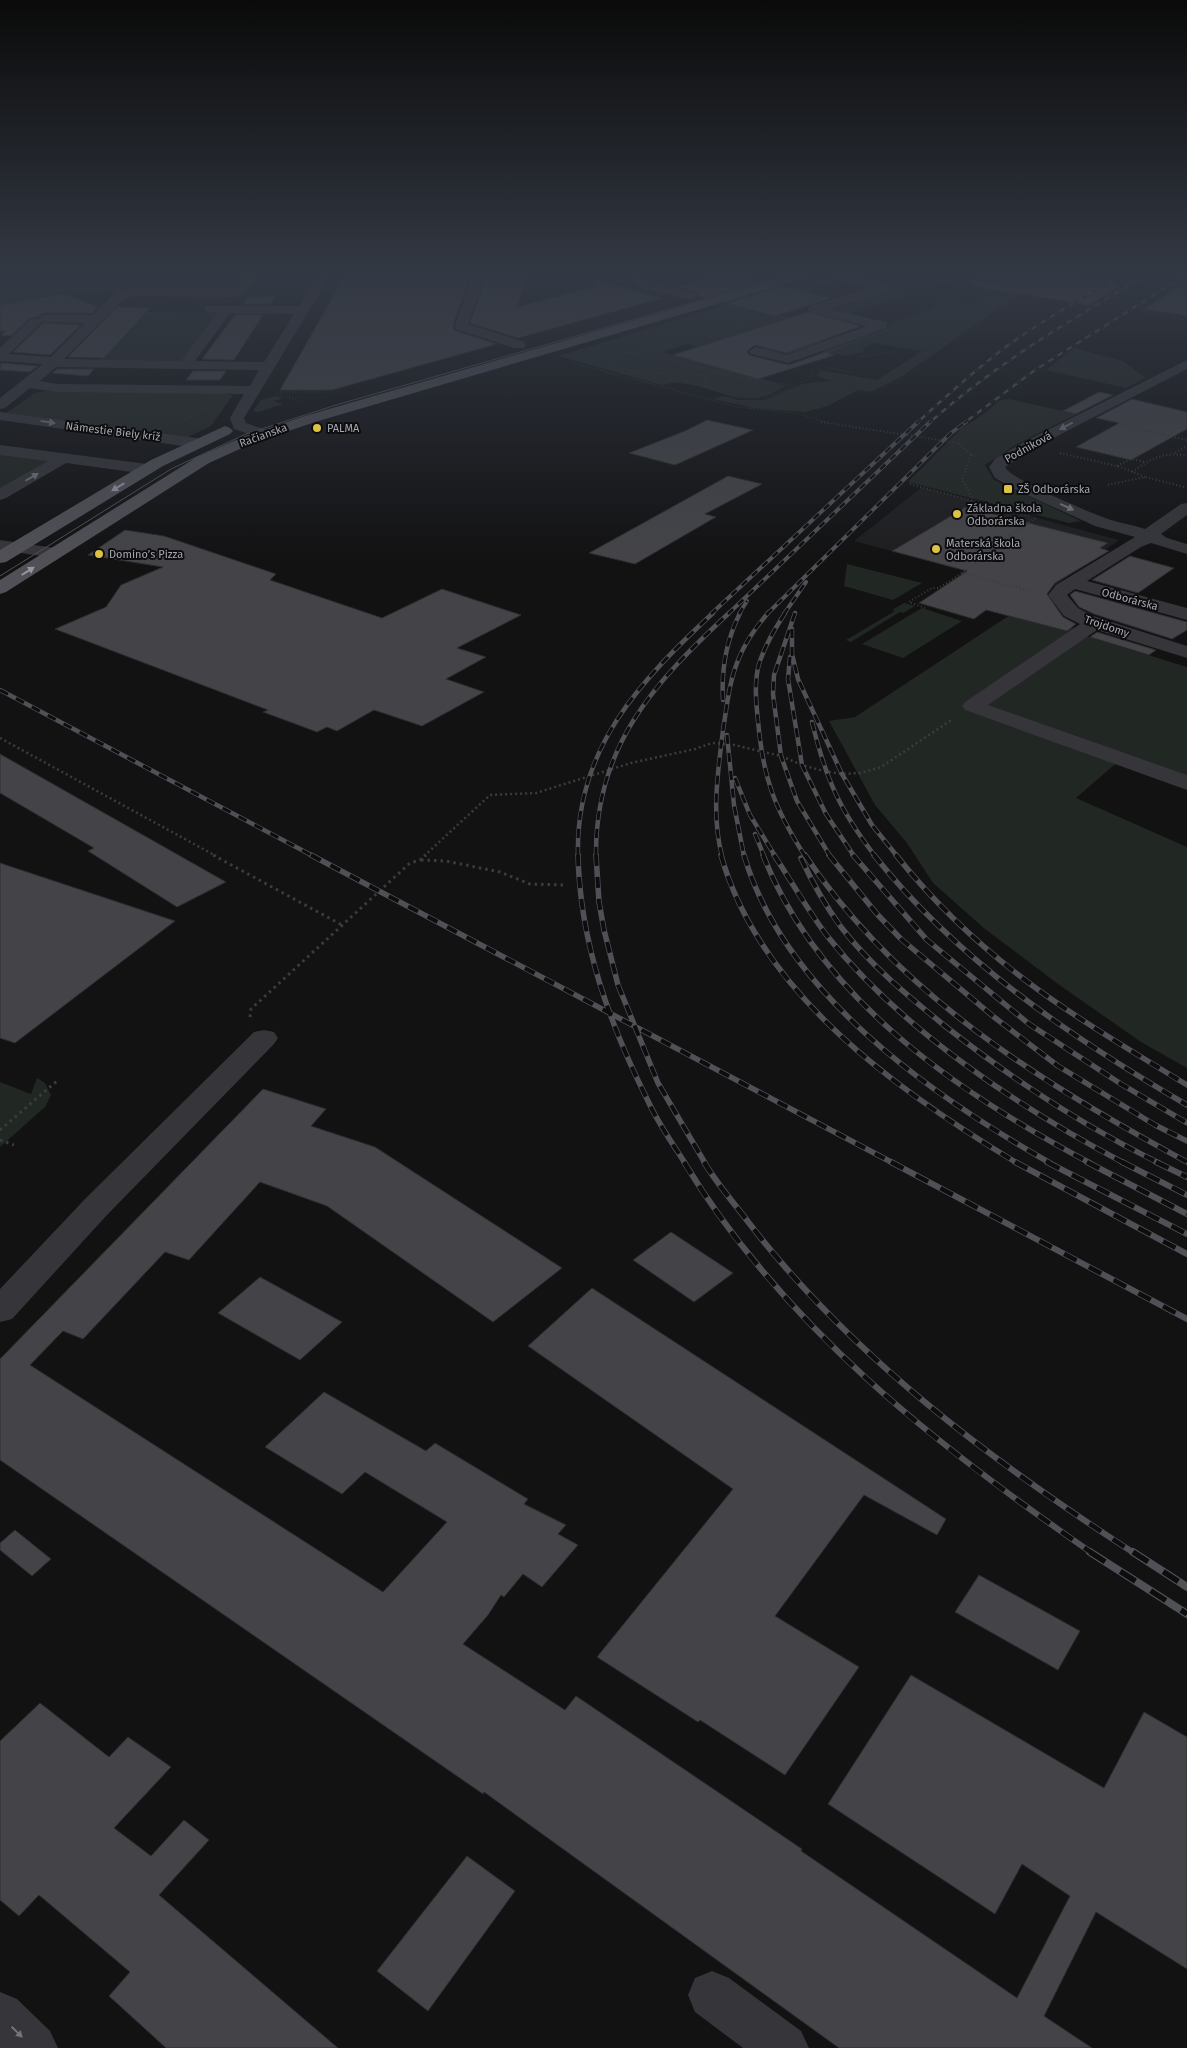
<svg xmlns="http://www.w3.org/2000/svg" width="1187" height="2048" font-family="'Fira Sans',sans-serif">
	<rect width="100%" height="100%" fill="#121213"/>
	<path fill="#1e1e20" d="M922,487L1119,540L1046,592L854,541Z"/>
	<path fill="#212723" d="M23,272H250L231,291H111L112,288L88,294L74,290L11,303L0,308V277Z
		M897,272H974L945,283Z
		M822,276L839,280L765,302L764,313L793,317L698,347L687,344L663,352L786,386C779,389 770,396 761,397C728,404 694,375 662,385L558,356Z
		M882,290L907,295L849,314L833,310L830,306Z
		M1013,293L1020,294L901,377L875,390L869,392L858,390L828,406L806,412L753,408L713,399L722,396L739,400H764L802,384L830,381L816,375L821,372L819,370L877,380L922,351L873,343L868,347L861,348L865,350L863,352L845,356L812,349L794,356L760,348L798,335L823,341L850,332L875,335L891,325L887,324L938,306L930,304L943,299L967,305L995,295L1003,297Z
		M109,309L131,310L127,312L207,313L221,311L181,362L100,361L132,328L109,319H100Z
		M1074,348L1123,361L1146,378L1126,388L1046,370Z
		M45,391L223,393L233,395L211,426L186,438L6,413L35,393Z
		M276,396L284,398L274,401L283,404L259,412L253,411L261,400Z
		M1009,399L1077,414L1015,445L985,465L994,480L1081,521L1069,523L908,482L961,429L985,413L1000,400Z
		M0,452L55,460L0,491Z
		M847,564L922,583L893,600L844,586Z
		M904,603L915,606L903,613L900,612L851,642L846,640L895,611L892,610Z
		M1022,607L1036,619L1074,628L970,706L1121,759L1076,798L1187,847V1068L1141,1042L1058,984L985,929L933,883L907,843L875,805L829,721L855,717Z
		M922,608L962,621L903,658L862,644Z
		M1086,636L1187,667V777L985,706Z
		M37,1078L45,1083L51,1095L45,1107L0,1147V1082L31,1094Z"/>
	<path fill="#444448" stroke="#2d2c2f" d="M347,272H372L370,276L435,277L437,272L471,274L453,325L454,330L497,344L332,390H280Z
		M994,272H1038L1121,285L1089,305L972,286L973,279L997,285L1004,281L1003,275Z
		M726,273L762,281L705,298L699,296L695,291L677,287Z
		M487,274H526L517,307L594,287V280L662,298L518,338L470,323Z
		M1187,281V316L1145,309Z
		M783,286L831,298L775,316L726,303Z
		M64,294L98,307L92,313H42L38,317L30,318L11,336L1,335L6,331H0V305Z
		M248,297H275L270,304H243Z
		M117,307L150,308L104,358L68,357Z
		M808,312L861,326L787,353L755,345L747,351L749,355L789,365L887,330L827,353L835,355L758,379L673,355Z
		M235,315H263L234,360L202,359Z
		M43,323L81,325L50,355L13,352Z
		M1,363L38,366L30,372L0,370Z
		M57,369H94L88,376L52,373Z
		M193,371H226L220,380H186Z
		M1099,392L1113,395L1076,414L1063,411Z
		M1132,399L1187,412V429L1131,460L1076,447L1119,423L1096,418Z
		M707,420L753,430L675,465L629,453L685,431Z
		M728,476L762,484L705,514L716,517L635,564L589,553Z
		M966,507L1108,543L1100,548L1109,551L1055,583L1047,594L1063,617L1076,624L1067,631L986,610L974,619L919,603L967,571L892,551Z
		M125,530L164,536L276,574L270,580L382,618L442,589L521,615L457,648L486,657L446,679L484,692L422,726L374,710L337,731L327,727L317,732L263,712L268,710L55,629L106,607L121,585L163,567L88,555Z
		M1130,556L1174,568L1138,593L1092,580Z
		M1075,591L1187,622V630L1172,639L1094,614L1079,607L1070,595Z
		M1097,632L1156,650L1149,655L1090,637Z
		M0,754L226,882L177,907L88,851L94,848L0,793Z
		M0,863L175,921L15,1043L0,1038Z
		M263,1089L326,1109L311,1126L375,1147L562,1268L493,1322L327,1206L260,1182L189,1260L165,1252L83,1339L63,1331L30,1365L383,1592L447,1522L365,1472L342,1494L265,1447L324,1392L426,1451L435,1443L528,1499L524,1504L566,1525L558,1534L578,1545L542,1587L523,1574L504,1597L501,1595L488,1615L463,1644L565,1710L576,1696L802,1849L801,1851L1017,1998L1070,1896L1022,1864L995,1914L828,1804L911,1675L1104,1788L1144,1712L1187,1737V1969L1096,1912L1044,2016L1092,2048H839L484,1792L483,1794L0,1460V1359Z
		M671,1232L733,1273L694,1302L633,1260Z
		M260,1277L342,1322L300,1360L218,1313Z
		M592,1288L946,1519L937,1535L864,1495L775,1616L859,1667L785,1775L700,1720L698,1722L597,1657L733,1489L528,1346Z
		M15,1530L51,1559L32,1576L0,1550V1543Z
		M979,1575L1080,1631L1058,1670L955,1612Z
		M40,1703L109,1757L128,1737L171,1767L114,1828L151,1856L184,1820L209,1840L159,1895L338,2048H166L109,1996L130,1972L39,1895L19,1916L0,1900V1741Z
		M467,1856L515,1891L428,2011L377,1971Z"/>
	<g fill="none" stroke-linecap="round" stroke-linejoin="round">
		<path stroke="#3b3c40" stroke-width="1" stroke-dasharray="1 2" stroke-linecap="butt" d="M928,272L957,277
			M1153,304L1141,312L1187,320
			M745,312L758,322
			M142,314L154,316L171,346
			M758,322L693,342L676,343L643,352L726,375L792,385
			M906,325L947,310
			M781,331L794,335
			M697,340L700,329L718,325L748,324
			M649,341L675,348
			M643,352L609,353L610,364L635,372L707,376
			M857,357L893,352L921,335L917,330L906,325
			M574,363L737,407L796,413L829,423
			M827,367L853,373
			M708,370L705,386L734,397L749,399L765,398L809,379L814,370
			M715,372L723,369
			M277,392H326
			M278,394L299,401
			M185,420L204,409"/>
		<path stroke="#3b3c40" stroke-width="2" stroke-dasharray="1 2.5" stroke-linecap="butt" d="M821,422L959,443L971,455L978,456
			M1117,424L1187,440
			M1060,453L1121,467L1145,477
			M1175,453L1187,446
			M971,455L962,479L973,500
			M1117,466L1131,459L1145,462
			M1132,472C1150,459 1164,451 1187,456
			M910,484L1030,516
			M1108,485L1145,477L1184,487
			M971,508L978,503
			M982,559L1007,537L1037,517
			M962,573L1034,592
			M925,608L909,602L932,588H939L977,563"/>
		<path stroke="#3b3c40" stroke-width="2.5" stroke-dasharray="2 3" stroke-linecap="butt" d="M0,738L216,856
			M424,856L490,795L536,793L631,763L695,749L712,743L734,745L781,756L802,765L824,771L842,774L860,773L881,767L953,719"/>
		<path stroke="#3b3c40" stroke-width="3" stroke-dasharray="2.5 4" stroke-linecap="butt" d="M213,855L342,925
			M421,860L446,861L500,872L530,884L563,885
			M250,1017L251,1009L410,863L420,860L426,855
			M0,1130L57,1081
			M0,1140L14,1145"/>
		<path fill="#35353a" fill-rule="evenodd" d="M249,272H261L244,294L235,297L134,296L124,298L64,359L181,361L217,313L206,312L204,309L206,306H299L320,272H332L244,418L246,423L269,431L272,434L269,437L264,439L234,429L230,418L244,394L57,392L30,388L5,408L0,409V398L43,364L0,361V348L31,319H41L42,322L9,354L51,357L85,323L46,322L42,321L40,318L42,315H93L116,292L134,288L233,289ZM230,313L294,314L264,362L195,361ZM56,367L259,370L250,386L57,384L40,381Z
			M474,272H486L468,324L524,342L526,345L524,348H514L456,329L455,326Z
			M628,272H640V277L646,281L695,293L697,296L691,300L638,287L628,278Z
			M817,272H838L888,285L890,288L888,291L828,309L886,322L887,325L886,328L788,363L751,354L749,351L756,347L787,355L867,326L810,312L808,309L810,306L871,288L819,274Z
			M976,272H992L990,274L1001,276L1003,279L997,283L974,278L972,276Z
			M1187,360V369L1034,448L1005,467C1011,480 1091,513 1108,519C1120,523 1133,525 1145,529L1181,504L1187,503V515L1161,534L1167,538L1187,544V554L1151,543L1141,547L1087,581L1187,608V620L1075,589L1067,595L1078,608L1093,616L1187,646V658L1097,630L988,705L1187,775V790L965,710L962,706L965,702L1080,624L1064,616L1048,595L1056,585L1135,537L1095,526L1016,490L995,478L989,467L996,458L1024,442Z
			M0,412L197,438L202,440L205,443L202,446L197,448L0,420Z
			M0,445L147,464L153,466L155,469L153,472L147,474L66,463L6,498L0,500V488L48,461L0,455Z
			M0,540L55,548L61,549L64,553L61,557L55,558L0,550Z
			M264,1030L274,1032L278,1038L274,1044L107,1215L12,1319L0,1322V1289L85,1199L254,1032Z
			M712,1971L729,1978L801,2031L809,2048H743L695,2012L688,1995L695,1978Z
			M0,1992L17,1999L50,2031L58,2048H0Z"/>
		<path fill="#505056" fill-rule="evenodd" d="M801,272H821L819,274L315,422L253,443L209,463L6,592L0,594V580L197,457L243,437L305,416Z
			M225,426L230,428L233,431L230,434L163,466L6,562L0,563V550L151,460Z"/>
		<path stroke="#505156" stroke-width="1" d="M0,576L171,469L246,434L336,405L799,272"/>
		<defs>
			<path id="rail-far5" d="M0,274L8,272
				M917,423C946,396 975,370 1007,346C1046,318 1088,294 1131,272
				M929,423C996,363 1074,318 1151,272
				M964,423L1035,370L1187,274"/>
			<path id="rail-far4" d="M711,614L918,422
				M728,614L930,422
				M739,614L747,601
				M767,614L951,433L966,422
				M784,614L806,582"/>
			<path id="rail-far3" d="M785,613C775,629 765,645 759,664C754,682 756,702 758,721C763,777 774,808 805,856
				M795,613L774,675L773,694L781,756L797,801L830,856
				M792,629V654L798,679L842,774L872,825L897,856
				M790,657L788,679L802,765L826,814L854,856
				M0,690L313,856
				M723,700C721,668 726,641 740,613
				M812,722C826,779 839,809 875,856
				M727,735L734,805L744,856
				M735,778L750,815L775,856
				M755,834L764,856
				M578,856C575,749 640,681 713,613
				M596,856C595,746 654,683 729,613
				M722,856C711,814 718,772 723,730C727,706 729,681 739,658C746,641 756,627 768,613"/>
			<path id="rail-far2" d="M311,855L893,1163
				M578,855C580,942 609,1023 648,1101C658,1123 672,1143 685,1163
				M596,855L599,902L604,930L618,985L658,1083L705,1163
				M721,855C760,994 899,1092 1017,1163
				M744,855C784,993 931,1095 1050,1163
				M763,855C820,999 958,1093 1090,1163
				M774,855C792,882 808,911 828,937C901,1029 1021,1109 1124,1163
				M805,855C898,994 1042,1084 1187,1162
				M829,855L877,914L901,939L994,1017L1058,1066L1155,1125L1187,1141
				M853,855L927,940L1029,1024L1121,1084L1187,1123
				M874,855C957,960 1072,1038 1187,1105
				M896,855C935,904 983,949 1033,986C1082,1022 1135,1053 1187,1085
				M801,858C812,882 825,905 841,927C870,965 908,996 945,1026C1012,1079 1083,1126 1159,1163"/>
			<path id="rail-far1" d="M684,1162C783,1326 937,1446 1092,1553
				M704,1162C717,1184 734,1203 749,1223C852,1357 993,1462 1134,1553
				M891,1162L1187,1319
				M1015,1162L1187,1254
				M1047,1162L1187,1234
				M1087,1162L1187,1214
				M1122,1162L1187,1195
				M1156,1162L1187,1177"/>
			<path id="rail" d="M1090,1552L1187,1614
				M1133,1552L1187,1587"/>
		</defs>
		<use href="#rail-far5" stroke="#505156" stroke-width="2.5"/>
		<use href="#rail-far4" stroke="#505156" stroke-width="4"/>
		<use href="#rail-far3" stroke="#505156" stroke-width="4.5"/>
		<use href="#rail-far2" stroke="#505156" stroke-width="5.5"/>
		<use href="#rail-far1" stroke="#505156" stroke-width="6"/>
		<use href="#rail" stroke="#505156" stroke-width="8"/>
		<use href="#rail-far5" stroke="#0d0d0e" stroke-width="2" stroke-dasharray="5.5" stroke-linecap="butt"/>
		<use href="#rail-far4" stroke="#0d0d0e" stroke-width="2.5" stroke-dasharray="7" stroke-linecap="butt"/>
		<use href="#rail-far3" stroke="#0d0d0e" stroke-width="3" stroke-dasharray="9" stroke-linecap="butt"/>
		<use href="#rail-far2" stroke="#0d0d0e" stroke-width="4" stroke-dasharray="11" stroke-linecap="butt"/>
		<use href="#rail-far1" stroke="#0d0d0e" stroke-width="4.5" stroke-dasharray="14" stroke-linecap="butt"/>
		<use href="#rail" stroke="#0d0d0e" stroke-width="5.5" stroke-dasharray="18" stroke-linecap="butt"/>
		<path stroke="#3b3c40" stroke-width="1" stroke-dasharray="1 2" stroke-linecap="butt" d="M1104,295L1153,304"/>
	</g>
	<defs><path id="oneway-solid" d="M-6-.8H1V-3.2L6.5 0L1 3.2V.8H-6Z" transform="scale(1.25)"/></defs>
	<g fill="#73747c">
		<use href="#oneway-solid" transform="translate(48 422) rotate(8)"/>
		<use href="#oneway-solid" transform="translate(1066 426) rotate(153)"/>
		<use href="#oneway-solid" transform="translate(32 477) rotate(-30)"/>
		<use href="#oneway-solid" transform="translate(1067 507) rotate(24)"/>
		<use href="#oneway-solid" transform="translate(17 2032) rotate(44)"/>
	</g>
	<g fill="#9496a0">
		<use href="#oneway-solid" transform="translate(118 487) rotate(149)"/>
		<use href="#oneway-solid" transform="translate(28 571) rotate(-32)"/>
	</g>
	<linearGradient id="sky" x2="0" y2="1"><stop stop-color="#0a0a0a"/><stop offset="0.49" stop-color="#333944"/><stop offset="1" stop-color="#333944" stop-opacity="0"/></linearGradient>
	<rect width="1187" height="559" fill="url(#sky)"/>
	<g fill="#dbc242" stroke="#0d0d0e" stroke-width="2">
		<circle cx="317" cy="428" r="5"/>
		<rect x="1003" y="484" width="10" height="10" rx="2.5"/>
		<circle cx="957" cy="514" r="5"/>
		<circle cx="936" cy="549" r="5"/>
		<circle cx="99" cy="554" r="5"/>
	</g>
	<g text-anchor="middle" stroke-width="4" stroke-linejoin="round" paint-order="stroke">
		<g font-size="11" fill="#a5a7b2" stroke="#0d0d0e" text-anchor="start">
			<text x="327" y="432">PALMA</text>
			<text x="1018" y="493">ZŠ Odborárska</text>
			<text x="967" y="512">Základna škola<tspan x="967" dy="13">Odborárska</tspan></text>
			<text x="946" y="547">Materská škola<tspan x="946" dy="13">Odborárska</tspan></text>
			<text x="109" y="558">Domino’s Pizza</text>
		</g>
		<g font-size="11" fill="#a5a7b2" stroke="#0d0d0e">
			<text transform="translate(113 431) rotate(7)" y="4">Námestie Biely kríž</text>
			<text transform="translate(263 435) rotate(-20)" y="4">Račianska</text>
			<text transform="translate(1028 447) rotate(-29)" y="4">Podniková</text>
			<text transform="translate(1130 599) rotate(15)" y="4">Odborárska</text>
			<text transform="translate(1107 626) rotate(19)" y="4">Trojdomy</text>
		</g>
	</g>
</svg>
